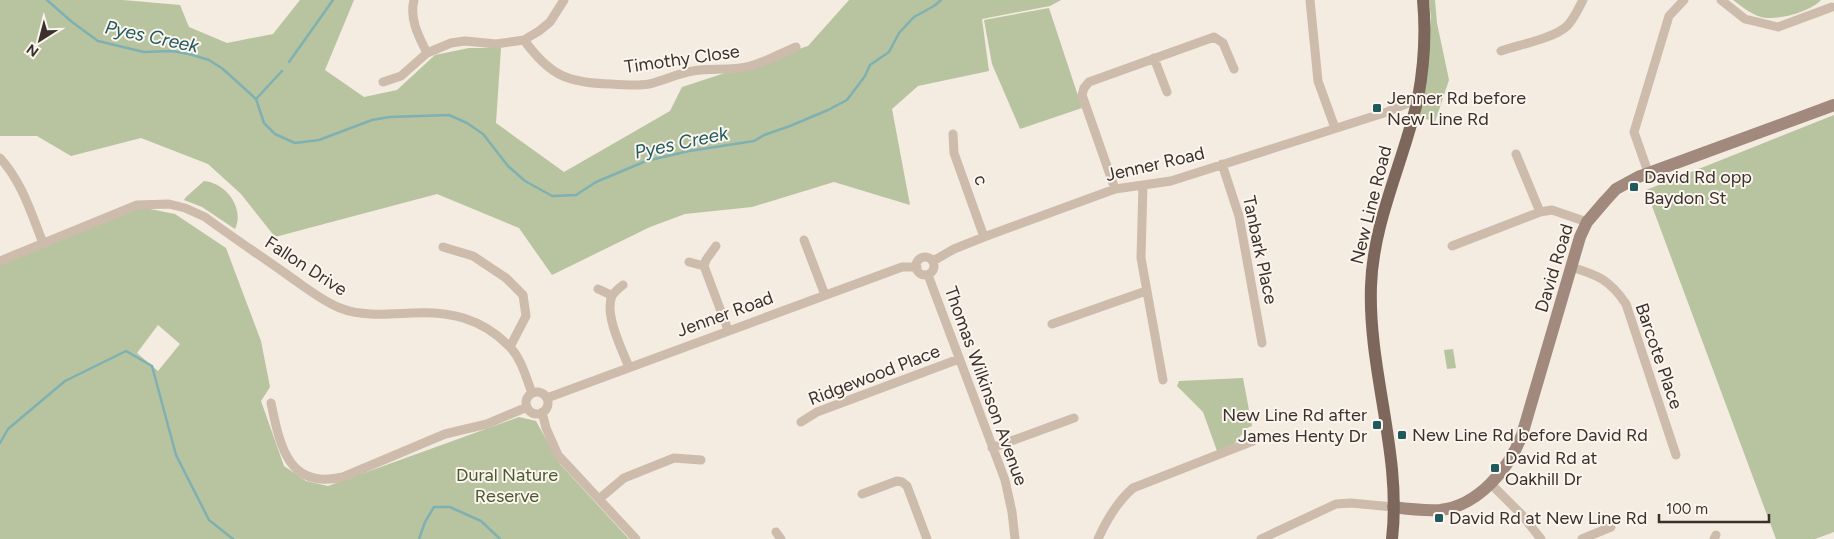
<svg xmlns="http://www.w3.org/2000/svg" width="1834" height="539" font-family="Figtree,sans-serif">
	<rect width="100%" height="100%" fill="#f4ebe1"/>
	<path fill="#b8c4a0" fill-rule="evenodd" d="M0,0H123L180,5L189,27L227,43L273,34L300,0H354L325,70L364,97L397,90L435,55L469,48H501L496,123L564,172L670,111L682,87L808,46L849,0H1061L1050,6L982,19L989,71L918,86L892,109L910,205L834,182L752,207L685,214L650,227L552,275L519,228L437,194L275,237L241,194L208,164L141,138L71,156L37,136H0Z
		M1429,0H1435L1437,23L1449,80L1435,122L1420,117L1431,18Z
		M1733,0H1821C1810,12 1777,21 1761,17C1751,14 1741,6 1733,0Z
		M1049,8L1082,108L1020,129L992,64L984,20Z
		M1834,115V532L1815,539H1776L1646,190Z
		M204,181C226,183 245,208 235,229L202,207L184,200L186,197Z
		M140,207L175,214L226,248L261,341L270,387L261,401L284,466L306,481L328,486L519,417L536,421L560,464L629,539H0V264ZM158,325L180,344L158,371L137,353Z
		M1453,349L1456,368L1447,369L1444,350Z
		M1243,378L1252,426L1247,428L1234,444L1217,451L1203,412L1177,386L1179,381Z"/>
	<g fill="none" stroke-linecap="round" stroke-linejoin="round">
		<path stroke="#7fb0b2" stroke-width="2.5" d="M47,0L72,22L98,41L144,52L172,51L189,54L209,60L223,69L256,99L264,123L275,134L295,143L319,140L372,120L390,117L449,115L467,123L483,134L508,166L525,181L552,196L576,195L596,182L646,161L689,151L754,141L764,135L790,126L828,110L847,100L865,76L870,65L889,52L899,33L914,17L934,6L941,0
			M289,62L333,0
			M256,99L282,71
			M0,443L8,429L65,381L126,351L152,366L176,455L209,520L233,539
			M419,539L425,522L434,507H450L481,521L500,539"/>
		<path stroke="#cdbbac" stroke-width="9" d="M414,0C409,19 419,37 427,53
			M1310,0L1318,81L1335,128
			M1721,0L1745,19L1778,27L1832,7
			M524,40C550,76 568,83 611,84C624,85 637,86 649,84C664,81 678,73 693,71C712,68 732,71 750,66C766,62 781,53 796,47
			M1501,51C1518,45 1555,38 1567,26C1574,19 1578,9 1583,0
			M1154,58L1167,92
			M383,82L401,76L427,53L451,43L465,41L496,44L524,40L539,31L550,22L564,0
			M953,134L954,153L984,237
			M1516,154L1540,212
			M0,158C22,182 31,213 43,243
			M1222,164L1239,216L1262,343
			M1648,172L1634,132L1669,16L1684,0
			M1143,185L1141,258L1163,380
			M1115,189L1082,95L1084,88L1089,82L1214,37L1223,43L1234,69
			M804,240L825,295
			M716,246L706,260L704,266L728,330
			M1452,246L1540,212L1552,210L1587,222
			M443,247L473,256L506,278L523,295L526,316L510,347
			M916 266a9 9 0 1 1 18 0a9 9 0 1 1-18 0Z
			M0,261L137,205L169,204L185,208L205,217C232,237 261,256 289,276C305,287 322,301 340,308C363,317 388,314 412,313C450,311 481,318 509,346C521,358 526,377 532,393
			M933,261L954,249L984,237L1115,189L1171,181L1387,112L1417,99
			M689,262L704,266
			M1571,267C1598,275 1610,280 1626,304L1676,455
			M928,275L1005,480L1012,512L1015,539
			M623,285C619,288 615,291 612,296C604,314 622,350 629,367
			M598,289L609,294L611,298
			M1052,324L1146,291
			M526 403a11 11 0 1 1 22 0a11 11 0 1 1-22 0Z
			M547,398L902,267H917
			M271,403C280,446 288,490 343,477L445,434L487,424L527,407
			M542,412L546,428L558,455L636,539
			M801,422L817,412L959,359
			M992,448L1074,418
			M1490,483L1522,515L1541,539
			M862,494L897,481L902,482L907,486L927,539
			M599,499L624,478L674,458L701,460
			M776,532L781,539
			M1098,539C1107,519 1117,502 1133,488L1253,441
			M1261,539L1336,504L1351,503L1393,507
			M1582,539L1611,527
			M1714,539L1716,535"/>
		<path stroke="#a18a7d" stroke-width="12" d="M1393,507C1408,509 1424,511 1440,510C1478,506 1509,469 1522,435L1580,237L1587,222L1605,201L1616,189L1638,177L1834,105"/>
		<path stroke="#7d675c" stroke-width="12" d="M1392,539C1402,454 1368,371 1371,286C1373,221 1404,161 1418,98C1424,66 1426,32 1423,0"/>
	</g>
	<g fill="#1f5a5e" stroke="#fbf5ee" stroke-width="2">
		<rect x="1372" y="103" width="10" height="10" rx="2.5"/>
		<rect x="1629" y="182" width="10" height="10" rx="2.5"/>
		<rect x="1372" y="420" width="10" height="10" rx="2.5"/>
		<rect x="1397" y="430" width="10" height="10" rx="2.5"/>
		<rect x="1490" y="463" width="10" height="10" rx="2.5"/>
		<rect x="1434" y="513" width="10" height="10" rx="2.5"/>
	</g>
	<g text-anchor="middle" stroke-width="4" stroke-linejoin="round" paint-order="stroke">
		<g font-size="18" fill="#3b302b" stroke="#fbf5ee">
			<text transform="translate(682 59) rotate(-8)" y="6">Timothy Close</text>
			<text transform="translate(1155 164) rotate(-13)" y="6">Jenner Road</text>
			<text transform="translate(981 180) rotate(70)" y="6">c</text>
			<text transform="translate(1371 205) rotate(-76)" y="6">New Line Road</text>
			<text transform="translate(1260 250) rotate(78)" y="6">Tanbark Place</text>
			<text transform="translate(306 266) rotate(33)" y="6">Fallon Drive</text>
			<text transform="translate(1554 268) rotate(-73)" y="6">David Road</text>
			<text transform="translate(725 314) rotate(-20)" y="6">Jenner Road</text>
			<text transform="translate(1659 356) rotate(71)" y="6">Barcote Place</text>
			<text transform="translate(874 375) rotate(-21)" y="6">Ridgewood Place</text>
			<text transform="translate(986 386) rotate(70)" y="6">Thomas Wilkinson Avenue</text>
		</g>
		<g font-size="18" fill="#3b302b" stroke="#fbf5ee" text-anchor="start">
			<text x="1387" y="104">Jenner Rd before<tspan x="1387" dy="21">New Line Rd</tspan></text>
			<text x="1644" y="183">David Rd opp<tspan x="1644" dy="21">Baydon St</tspan></text>
			<text x="1367" y="421" text-anchor="end">New Line Rd after<tspan x="1367" dy="21">James Henty Dr</tspan></text>
			<text x="1412" y="441">New Line Rd before David Rd</text>
			<text x="1505" y="464">David Rd at<tspan x="1505" dy="21">Oakhill Dr</tspan></text>
			<text x="1449" y="524">David Rd at New Line Rd</text>
		</g>
		<g font-size="18" fill="#4a5a2e" stroke="#fbf5ee">
			<text x="507" y="481">Dural Nature<tspan x="507" dy="21">Reserve</tspan></text>
		</g>
		<g font-size="19" font-style="italic" fill="#1f5a5e" stroke="#fbf5ee">
			<text transform="translate(152 36) rotate(12)" y="7">Pyes Creek</text>
			<text transform="translate(681 142) rotate(-12)" y="7">Pyes Creek</text>
		</g>
	</g>
	<g transform="translate(40 40) rotate(216)" stroke="#fbf5ee" stroke-width="4" paint-order="stroke">
	<path d="M0-4L9 19L0 12L-9 19Z" fill="#3b302b"/>
	<text y="-8" font-size="14" font-weight="bold" text-anchor="middle" fill="#3b302b">N</text>
	</g>
	<path d="M1659 514v8h110v-8" fill="none" stroke="#3b302b" stroke-width="2.5"/>
	<text x="1666" y="514" font-size="15" fill="#3b302b" stroke="#fbf5ee" stroke-width="4" paint-order="stroke">100 m</text>
</svg>
